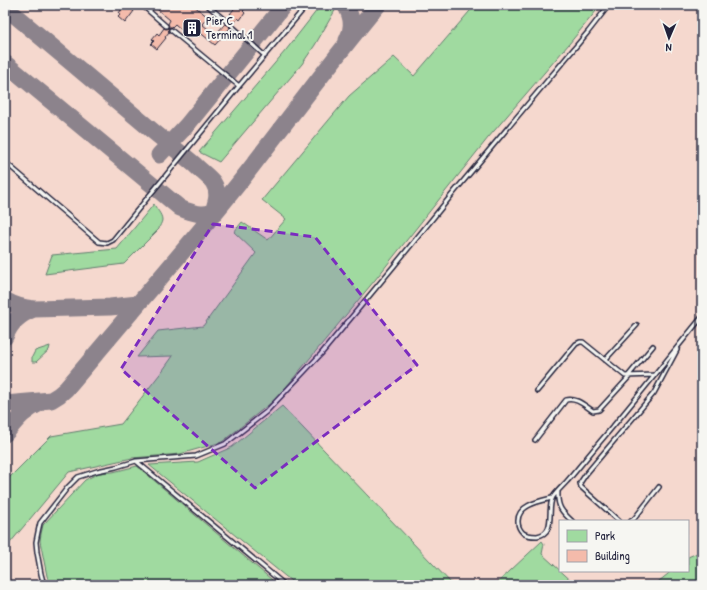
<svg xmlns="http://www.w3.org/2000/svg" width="707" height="590" font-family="'Patrick Hand',sans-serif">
	<rect width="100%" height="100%" fill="#f5e4dd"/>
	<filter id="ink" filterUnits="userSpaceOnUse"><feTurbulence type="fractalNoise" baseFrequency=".025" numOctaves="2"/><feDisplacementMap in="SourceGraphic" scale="8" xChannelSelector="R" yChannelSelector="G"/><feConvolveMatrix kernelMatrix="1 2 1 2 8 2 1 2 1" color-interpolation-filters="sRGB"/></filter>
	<g filter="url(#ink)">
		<path fill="#f5d8ce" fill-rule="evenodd" d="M5,5H702V585H5ZM560,521H688V571H560Z"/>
		<path fill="#a0daa0" stroke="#617e6e" d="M321,5H335L337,7L315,45L302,64L219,162L199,152L286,50Z
			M475,5H601L569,44L488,138L375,280L277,398L222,442L180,454L132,458L69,472L5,549V482L51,436L121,424L163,370L173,356L137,357L158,331L203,326L256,253L234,232L242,222L268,240L286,219L262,200L349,96L394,57L414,76Z
			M154,204C156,209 162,214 162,220C162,223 159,226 159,229L124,264L45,274L52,255L117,249Z
			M50,346L49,350L36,362H32V357L35,351Z
			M282,406L453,585H296L149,465L198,462L232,447Z
			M137,466L278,585H53L49,581L47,576L40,541L41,534L43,525L85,480L99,473L113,472Z
			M542,541L544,544L542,554L576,585H495Z
			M702,551V585H654L668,574L670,571H688V557Z"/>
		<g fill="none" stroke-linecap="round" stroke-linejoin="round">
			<path stroke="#8c838c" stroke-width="17" d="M345,5C352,16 354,28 347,40
				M5,7C53,47 100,87 148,127C163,140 180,152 195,165C201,171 208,176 213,182C220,193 216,203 212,214
				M5,63L180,208C192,213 204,217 216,211
				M159,155L187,125L284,5
				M5,300C15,306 23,308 34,309L110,307L138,304C173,263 209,221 243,178C288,120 331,61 378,5
				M5,337C10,323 20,314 34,309
				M5,404L51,400L59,395L66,389L138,304
				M5,434C17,420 23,411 40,403"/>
		</g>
		<path fill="#f4bbab" stroke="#22223b" d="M128,5H136L132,10L134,11L125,23L118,17L121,14L119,13L124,6L126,8Z
			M152,5H193L208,17L202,24L215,35L225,24L228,25L230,24V21L229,19L232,15L230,14L237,5H243L246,8L243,11L245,13L240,20L238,18L234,23L230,24L229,26L230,28L215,45L197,30L191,38L175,24L172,27H170L168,28L169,32L165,37L166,38L157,49L151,44L154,41L152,39L157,33L159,35L164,28L166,29L168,28L169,26L168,24L170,20Z"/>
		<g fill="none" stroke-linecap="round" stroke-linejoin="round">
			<defs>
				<path id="lane" d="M142,5L166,26
					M207,5L227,22
					M232,26L265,56
					M239,86L307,5
					M5,162L99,242L107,243L113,240L239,86L171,30
					M605,360L637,325
					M628,376L653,346
					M537,391L576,344L580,342H583L625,376L655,375
					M535,440L566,400C576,397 585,406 593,411L599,410L630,376
					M136,461L285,585
					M558,492C557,507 562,512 572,521
					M552,498C540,501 517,505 518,522C518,526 520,530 523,533C527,536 532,536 537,536C557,533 546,509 553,497C557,491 564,485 569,479C581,465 592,451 604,437C637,398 669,357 702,317
					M619,521L581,487L580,483L586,474L654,393L677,350
					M631,521L634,519L659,487
					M44,585L41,574L37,552L36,542L38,532L40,523L68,487L78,477L97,471L116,467L136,461L196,456L225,444L266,412L321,354L394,266L455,191L588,32L609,5"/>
			</defs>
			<use href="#lane" stroke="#22223b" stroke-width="6"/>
			<use href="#lane" stroke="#f6f6f2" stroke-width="3"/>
		</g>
	</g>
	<path fill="#7b2cbf" fill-opacity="0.2" stroke="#7b2cbf" stroke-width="3" stroke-dasharray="8 5" stroke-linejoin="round" d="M213,224L315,237L417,365L255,488L121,369Z"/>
	<defs>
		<symbol id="building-square" viewBox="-11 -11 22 22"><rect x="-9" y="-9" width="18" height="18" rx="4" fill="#22223b" stroke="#f6f6f2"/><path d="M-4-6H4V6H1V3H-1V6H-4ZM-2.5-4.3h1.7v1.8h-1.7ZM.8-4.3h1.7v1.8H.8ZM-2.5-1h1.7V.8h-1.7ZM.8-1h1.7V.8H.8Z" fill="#fff"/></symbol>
	</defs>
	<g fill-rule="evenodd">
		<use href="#building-square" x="181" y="17" width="22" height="22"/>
	</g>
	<g text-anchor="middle" stroke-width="4" stroke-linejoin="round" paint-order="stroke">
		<g font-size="12" fill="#22223b" stroke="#f6f6f2" text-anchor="start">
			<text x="206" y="25">Pier C<tspan x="206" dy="14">Terminal 1</tspan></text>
		</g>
	</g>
	<rect width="707" height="590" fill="none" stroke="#f6f6f2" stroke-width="20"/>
	<rect x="10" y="10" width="687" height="570" fill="none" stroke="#22223b" stroke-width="1.5" filter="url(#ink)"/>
	<rect x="559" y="520" width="130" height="52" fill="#f6f6f2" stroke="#a1a1a9"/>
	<rect x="567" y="530" width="20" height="12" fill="#a0daa0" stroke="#a1a1a9"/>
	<text x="595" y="540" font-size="12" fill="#22223b">Park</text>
	<rect x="567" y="550" width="20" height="12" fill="#f4bbab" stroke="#a1a1a9"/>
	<text x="595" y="560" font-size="12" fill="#22223b">Building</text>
	<g transform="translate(669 38) rotate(182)" stroke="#f6f6f2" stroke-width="3" paint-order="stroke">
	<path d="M0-3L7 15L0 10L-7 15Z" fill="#22223b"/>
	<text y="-6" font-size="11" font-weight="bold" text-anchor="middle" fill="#22223b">N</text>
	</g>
</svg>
